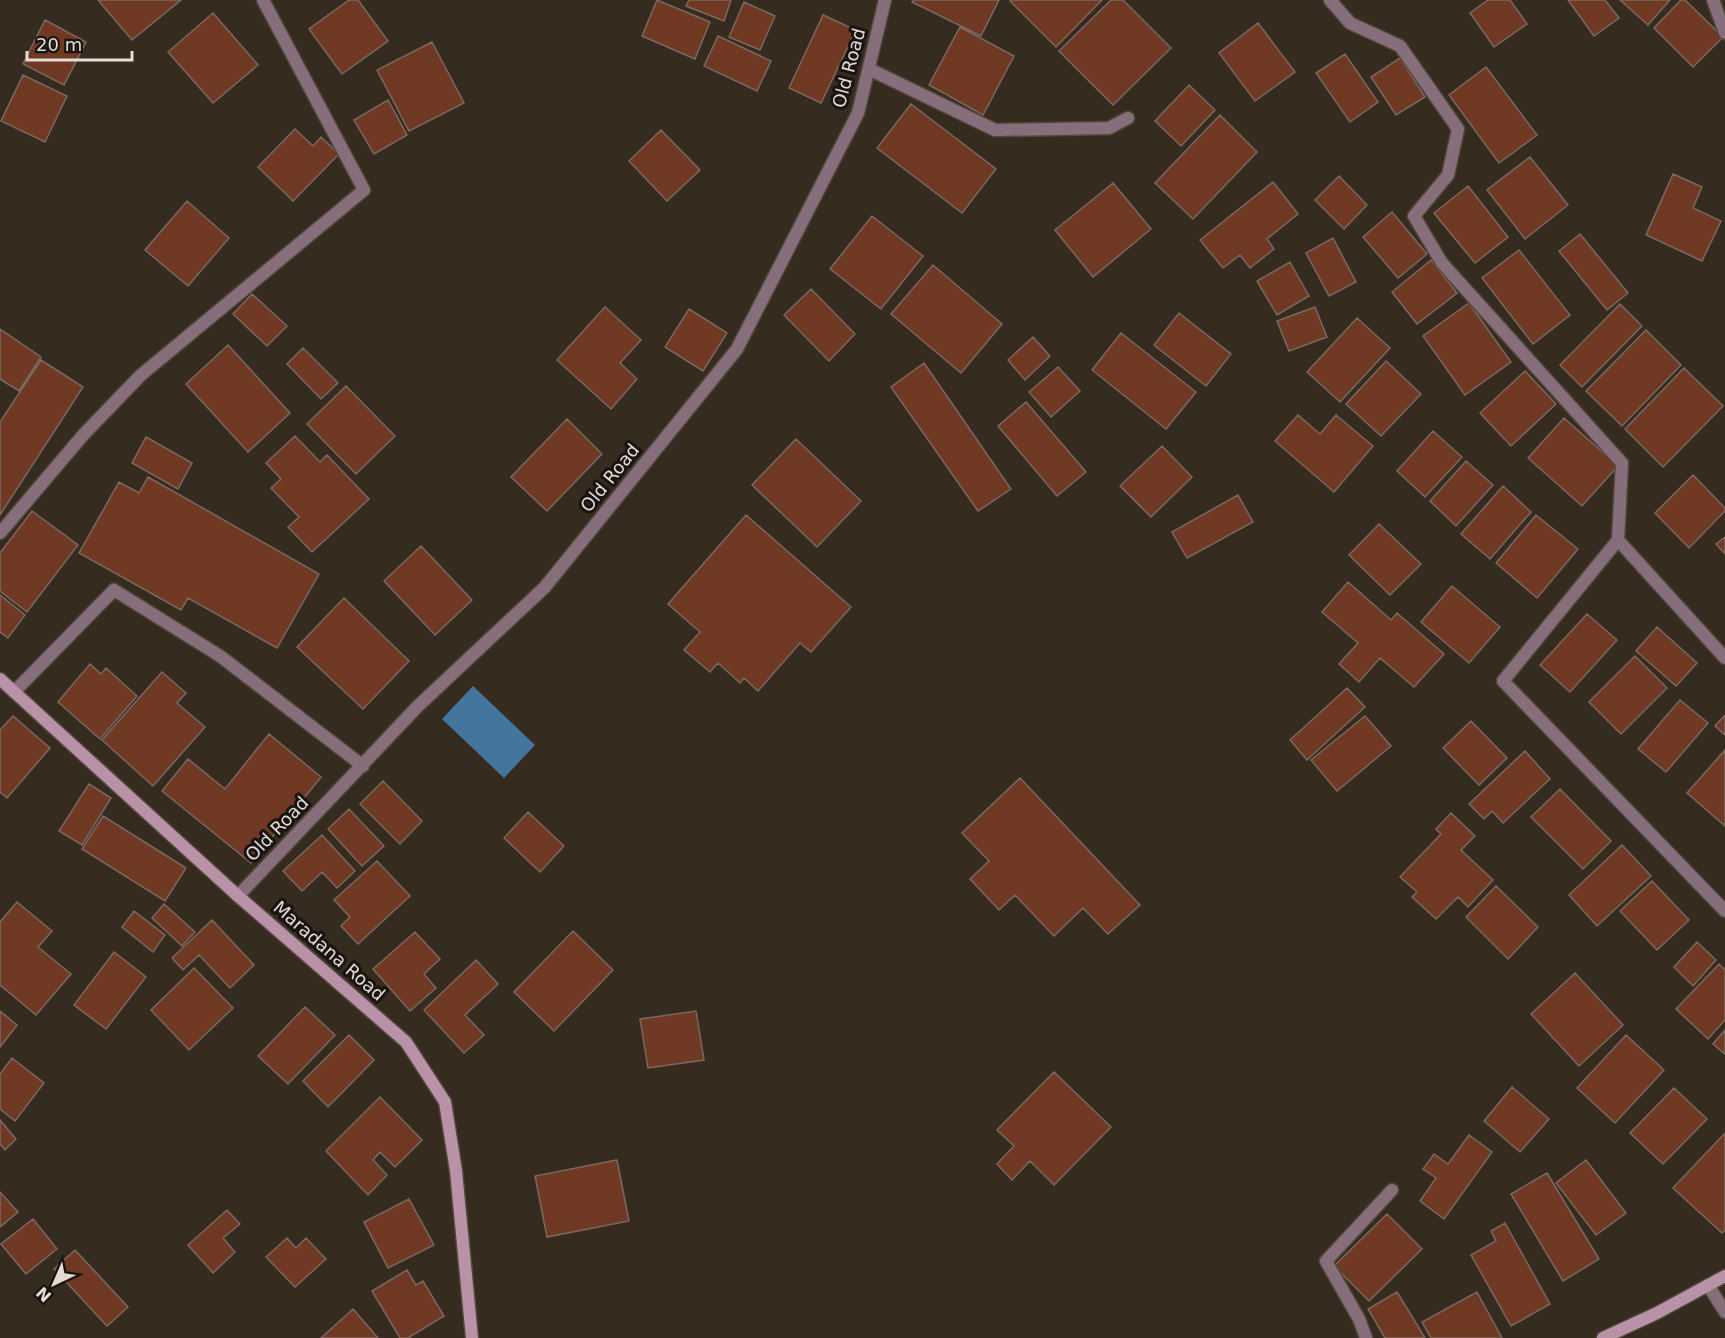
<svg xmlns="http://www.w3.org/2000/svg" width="1725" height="1338" font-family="'DejaVu Sans',sans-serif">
	<rect width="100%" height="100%" fill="#362b1f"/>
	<path fill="#43759d" d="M473,686L535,745L504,778L442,719Z"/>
	<path fill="#6f3924" stroke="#7b6861" stroke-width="1.5" d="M98,0H181L132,40Z
		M349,0H358L388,41L342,74L309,29Z
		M657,0L710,22L695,59L642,36Z
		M689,0H731L724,21L686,6Z
		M914,0H999L981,36L912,2Z
		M1011,0H1102L1056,47L1010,1Z
		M1111,0H1123L1171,48L1113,105L1059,51Z
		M1488,0H1510L1527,24L1494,47L1470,13Z
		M1568,0H1605L1619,18L1594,36Z
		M1620,0H1670L1648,25Z
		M1681,0H1685L1723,37L1693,67L1654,28Z
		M744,2L775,16L760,50L729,37Z
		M213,13L258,65L213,103L168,52Z
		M823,15L856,30L821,103L789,88Z
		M45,20L86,42L64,85L23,64Z
		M1258,23L1295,72L1255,101L1219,53Z
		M960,27L1014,56L983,115L929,85Z
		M718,36L771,61L757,91L704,66Z
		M432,42L464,103L409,131L377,70Z
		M1345,54L1378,102L1350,122L1316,73Z
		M1400,58L1425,97L1396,115L1371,77Z
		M1486,67L1537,135L1499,163L1449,95Z
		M23,75L67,96L45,142L1,121Z
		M1189,85L1215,110L1181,146L1155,121Z
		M388,100L407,135L374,154L354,120Z
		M911,104L996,169L962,213L877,148Z
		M1220,115L1257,152L1193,219L1155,183Z
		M295,129L313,146L321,137L339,154L293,201L258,167Z
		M661,130L700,170L667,201L629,161Z
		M1530,157L1568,205L1525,239L1487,190Z
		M1673,174L1702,187L1693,208L1721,221L1702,261L1646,235Z
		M1339,176L1367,205L1344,229L1315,200Z
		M1273,182L1298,214L1267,239L1274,249L1250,268L1240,255L1223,268L1200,240Z
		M1113,183L1151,229L1093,277L1055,230Z
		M1468,186L1508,237L1475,263L1434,213Z
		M187,201L229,238L188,286L145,250Z
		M1392,212L1427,254L1398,278L1363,237Z
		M872,216L923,256L881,309L830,269Z
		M1580,234L1628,293L1607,310L1559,251Z
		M1333,238L1356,282L1329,296L1306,253Z
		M1519,250L1570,315L1533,344L1482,278Z
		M1431,260L1457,293L1417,324L1392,292Z
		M1290,262L1309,296L1277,315L1257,281Z
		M933,265L1002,324L961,373L891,314Z
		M811,289L855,334L829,361L784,315Z
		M252,294L287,326L267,346L233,314Z
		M1469,303L1511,362L1465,395L1423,336Z
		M1620,304L1642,326L1582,387L1560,365Z
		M605,307L641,340L620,363L637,379L611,409L557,360Z
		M1315,307L1327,337L1289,351L1277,321Z
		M689,309L727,333L703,371L665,347Z
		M1179,313L1231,354L1206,386L1154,345Z
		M1357,318L1390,348L1340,402L1307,372Z
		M0,329L41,357L19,391L0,379Z
		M1646,330L1681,365L1622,426L1586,391Z
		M1121,333L1196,392L1166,429L1092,370Z
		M1033,337L1050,356L1025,380L1008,360Z
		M228,345L290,413L248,452L186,384Z
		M303,348L338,383L321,399L287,364Z
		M41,360L83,387L0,515V422Z
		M1386,361L1421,394L1381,436L1346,404Z
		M924,363L1011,489L978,511L891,387Z
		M1058,367L1080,391L1051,417L1029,392Z
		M1684,368L1723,406L1663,467L1625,429Z
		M1525,371L1556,404L1511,446L1480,413Z
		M346,386L395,436L356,474L307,424Z
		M1026,402L1086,472L1057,496L998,426Z
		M1298,415L1320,434L1336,415L1373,446L1334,492L1275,441Z
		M1564,418L1618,466L1582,506L1528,458Z
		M567,419L602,454L547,511L511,477Z
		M1433,431L1462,457L1425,497L1397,471Z
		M295,436L320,462L327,455L369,499L312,552L288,527L299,517L271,488L281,479L266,463Z
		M146,437L192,463L178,489L132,463Z
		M796,439L861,501L817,547L752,485Z
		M1162,446L1192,477L1151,517L1120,486Z
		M1466,461L1493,485L1456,526L1430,501Z
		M1693,475L1725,508V511L1689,548L1655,513Z
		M148,477L319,574L277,648L188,598L181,610L79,553L119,482L139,493Z
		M1503,486L1531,512L1490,559L1461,534Z
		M1238,495L1253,522L1187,558L1172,532Z
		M32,511L78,545L27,612L0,591V553Z
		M746,515L851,607L811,652L800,643L758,691L744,678L740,683L718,663L710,672L684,650L700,632L668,604Z
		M1536,515L1578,549L1537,598L1496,563Z
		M1379,524L1421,564L1390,595L1349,555Z
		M1725,537V554L1716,544Z
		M421,546L472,600L435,635L384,581Z
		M1348,582L1391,620L1397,613L1444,654L1414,687L1380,658L1359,682L1339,664L1358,643L1322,612Z
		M1452,586L1500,627L1469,663L1421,622Z
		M0,595L25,615L8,638L0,632Z
		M344,598L409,661L363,709L297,647Z
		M1587,614L1617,640L1570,692L1540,665Z
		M1657,627L1697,663L1676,686L1636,651Z
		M1635,656L1667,688L1621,734L1589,702Z
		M90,664L101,674L106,668L137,696L100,739L58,702Z
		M162,672L186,693L177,703L205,727L153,786L102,740Z
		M1347,688L1365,707L1307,760L1290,740Z
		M1680,700L1708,723L1666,772L1638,749Z
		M1725,715V735L1715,726Z
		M13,716L50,748L7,798L0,792V730Z
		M1365,716L1391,746L1337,791L1311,760Z
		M1471,721L1507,758L1479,785L1443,748Z
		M269,734L321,777L251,863L162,791L188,759L225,789Z
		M1725,750V826L1687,793Z
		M1525,751L1550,779L1503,823L1492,811L1484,819L1469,804Z
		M1020,778L1140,905L1108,934L1083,908L1054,936L1015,895L999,910L970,879L989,861L962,833Z
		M383,781L422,821L400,844L360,804Z
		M89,784L111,798L82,845L59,831Z
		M1560,789L1611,841L1583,869L1531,817Z
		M349,809L384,846L362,866L328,829Z
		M528,812L564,846L540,872L504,838Z
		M1451,813L1475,836L1461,850L1493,880L1468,907L1458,897L1436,919L1412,897L1417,892L1400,877L1441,834L1436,829Z
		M103,816L186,868L165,901L82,849Z
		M322,835L355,871L337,888L322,872L302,891L283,871Z
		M1622,845L1651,876L1597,926L1569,895Z
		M377,861L410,896L358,944L341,926L350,917L334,900Z
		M1652,881L1689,920L1657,950L1620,911Z
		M1496,886L1538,927L1508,959L1466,917Z
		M17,902L52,931L38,947L71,974L36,1015L0,985V922Z
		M164,904L195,932L182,946L152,918Z
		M134,911L165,935L153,952L122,927Z
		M212,920L254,965L230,988L199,955L183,970L172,958Z
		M573,931L613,970L554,1031L514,992Z
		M415,932L440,959L424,974L436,988L410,1011L373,969Z
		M1697,942L1716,960L1693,986L1674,967Z
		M114,952L146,977L106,1029L74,1005Z
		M476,960L498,984L465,1015L484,1035L464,1053L424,1010Z
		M1719,964L1725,970V1020L1708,1039L1676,1009Z
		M194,968L233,1008L189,1050L151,1010Z
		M1575,973L1623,1025L1579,1066L1531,1014Z
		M305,1007L335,1035L288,1084L258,1056Z
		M0,1011L17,1025L0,1047Z
		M696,1011L704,1060L648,1068L640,1019Z
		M1725,1030V1054L1713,1044Z
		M349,1035L374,1060L328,1107L303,1081Z
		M1626,1035L1664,1070L1615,1123L1577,1088Z
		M12,1058L44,1083L15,1121L0,1109V1074Z
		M1054,1072L1111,1127L1054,1185L1030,1161L1012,1180L997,1164L1014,1146L997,1130Z
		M1512,1087L1549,1119L1520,1152L1484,1121Z
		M1674,1088L1707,1119L1663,1164L1630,1133Z
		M380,1097L422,1140L395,1167L380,1152L373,1160L387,1175L368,1195L326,1151Z
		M0,1120L16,1139L5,1150L0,1144Z
		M1725,1133V1230L1722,1233L1673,1188Z
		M1469,1135L1492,1152L1444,1219L1420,1201L1436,1178L1423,1169L1434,1154L1448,1164Z
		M617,1160L629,1221L547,1237L535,1176Z
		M1586,1160L1626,1213L1596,1235L1556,1183Z
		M1547,1173L1599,1259L1563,1281L1511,1194Z
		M0,1192L18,1212L0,1227Z
		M409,1199L434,1245L388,1268L364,1222Z
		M227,1210L240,1224L223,1238L235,1252L213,1273L188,1245Z
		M1387,1214L1422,1249L1369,1301L1334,1266Z
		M33,1219L57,1249L26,1274L1,1244Z
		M1505,1223L1550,1304L1511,1326L1471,1255L1496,1241L1491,1231Z
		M287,1238L296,1248L306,1238L326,1259L295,1287L266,1257Z
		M75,1250L128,1307L107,1326L54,1269Z
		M407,1270L416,1285L423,1281L444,1316L408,1338H400L372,1291Z
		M1397,1292L1425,1338H1385L1368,1309Z
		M1477,1292L1502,1338H1431L1422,1322Z
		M353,1309L378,1338H321Z"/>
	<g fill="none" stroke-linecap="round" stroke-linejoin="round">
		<defs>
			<path id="street" d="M1330,0L1350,23L1400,46L1458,129L1448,175L1414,216L1442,263L1622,463L1618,540L1503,681L1725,911
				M1713,0L1725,33
				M869,69L995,130L1109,128L1128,118
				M0,533L84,434L141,375L364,190L263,0
				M1618,540L1725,658
				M14,692L114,590L220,656L363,766
				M238,896L417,707L545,587L737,349L858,113L885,0
				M1708,1285L1725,1312
				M1366,1338L1359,1319L1326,1261L1392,1190"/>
			<path id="secondary" d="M0,679L238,896L406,1042L445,1102L456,1171L472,1338
				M1603,1338L1657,1313L1725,1276"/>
		</defs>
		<use href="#street" stroke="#52473c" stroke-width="15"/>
		<use href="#secondary" stroke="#52473c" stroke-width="15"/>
		<use href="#street" stroke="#876e7b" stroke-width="12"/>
		<use href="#secondary" stroke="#ba92a8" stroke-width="12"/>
	</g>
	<g text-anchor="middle" stroke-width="6" stroke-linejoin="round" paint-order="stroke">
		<g font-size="18" fill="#e3dbd4" stroke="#19140f">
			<text transform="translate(849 68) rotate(-75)" y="6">Old Road</text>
			<text transform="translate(610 478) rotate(-51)" y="6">Old Road</text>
			<text transform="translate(277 829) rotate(-46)" y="6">Old Road</text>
			<text transform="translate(329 951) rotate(41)" y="6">Maradana Road</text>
		</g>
	</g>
	<g transform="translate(54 1284) rotate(224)" stroke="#19140f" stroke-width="4.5" paint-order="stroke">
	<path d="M0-4.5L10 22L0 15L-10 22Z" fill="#e3dbd4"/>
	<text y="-9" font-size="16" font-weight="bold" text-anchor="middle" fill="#e3dbd4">N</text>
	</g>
	<path d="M27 51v9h105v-9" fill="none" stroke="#e3dbd4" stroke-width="3"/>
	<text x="36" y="51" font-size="18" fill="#e3dbd4" stroke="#19140f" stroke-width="4.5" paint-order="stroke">20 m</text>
</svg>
